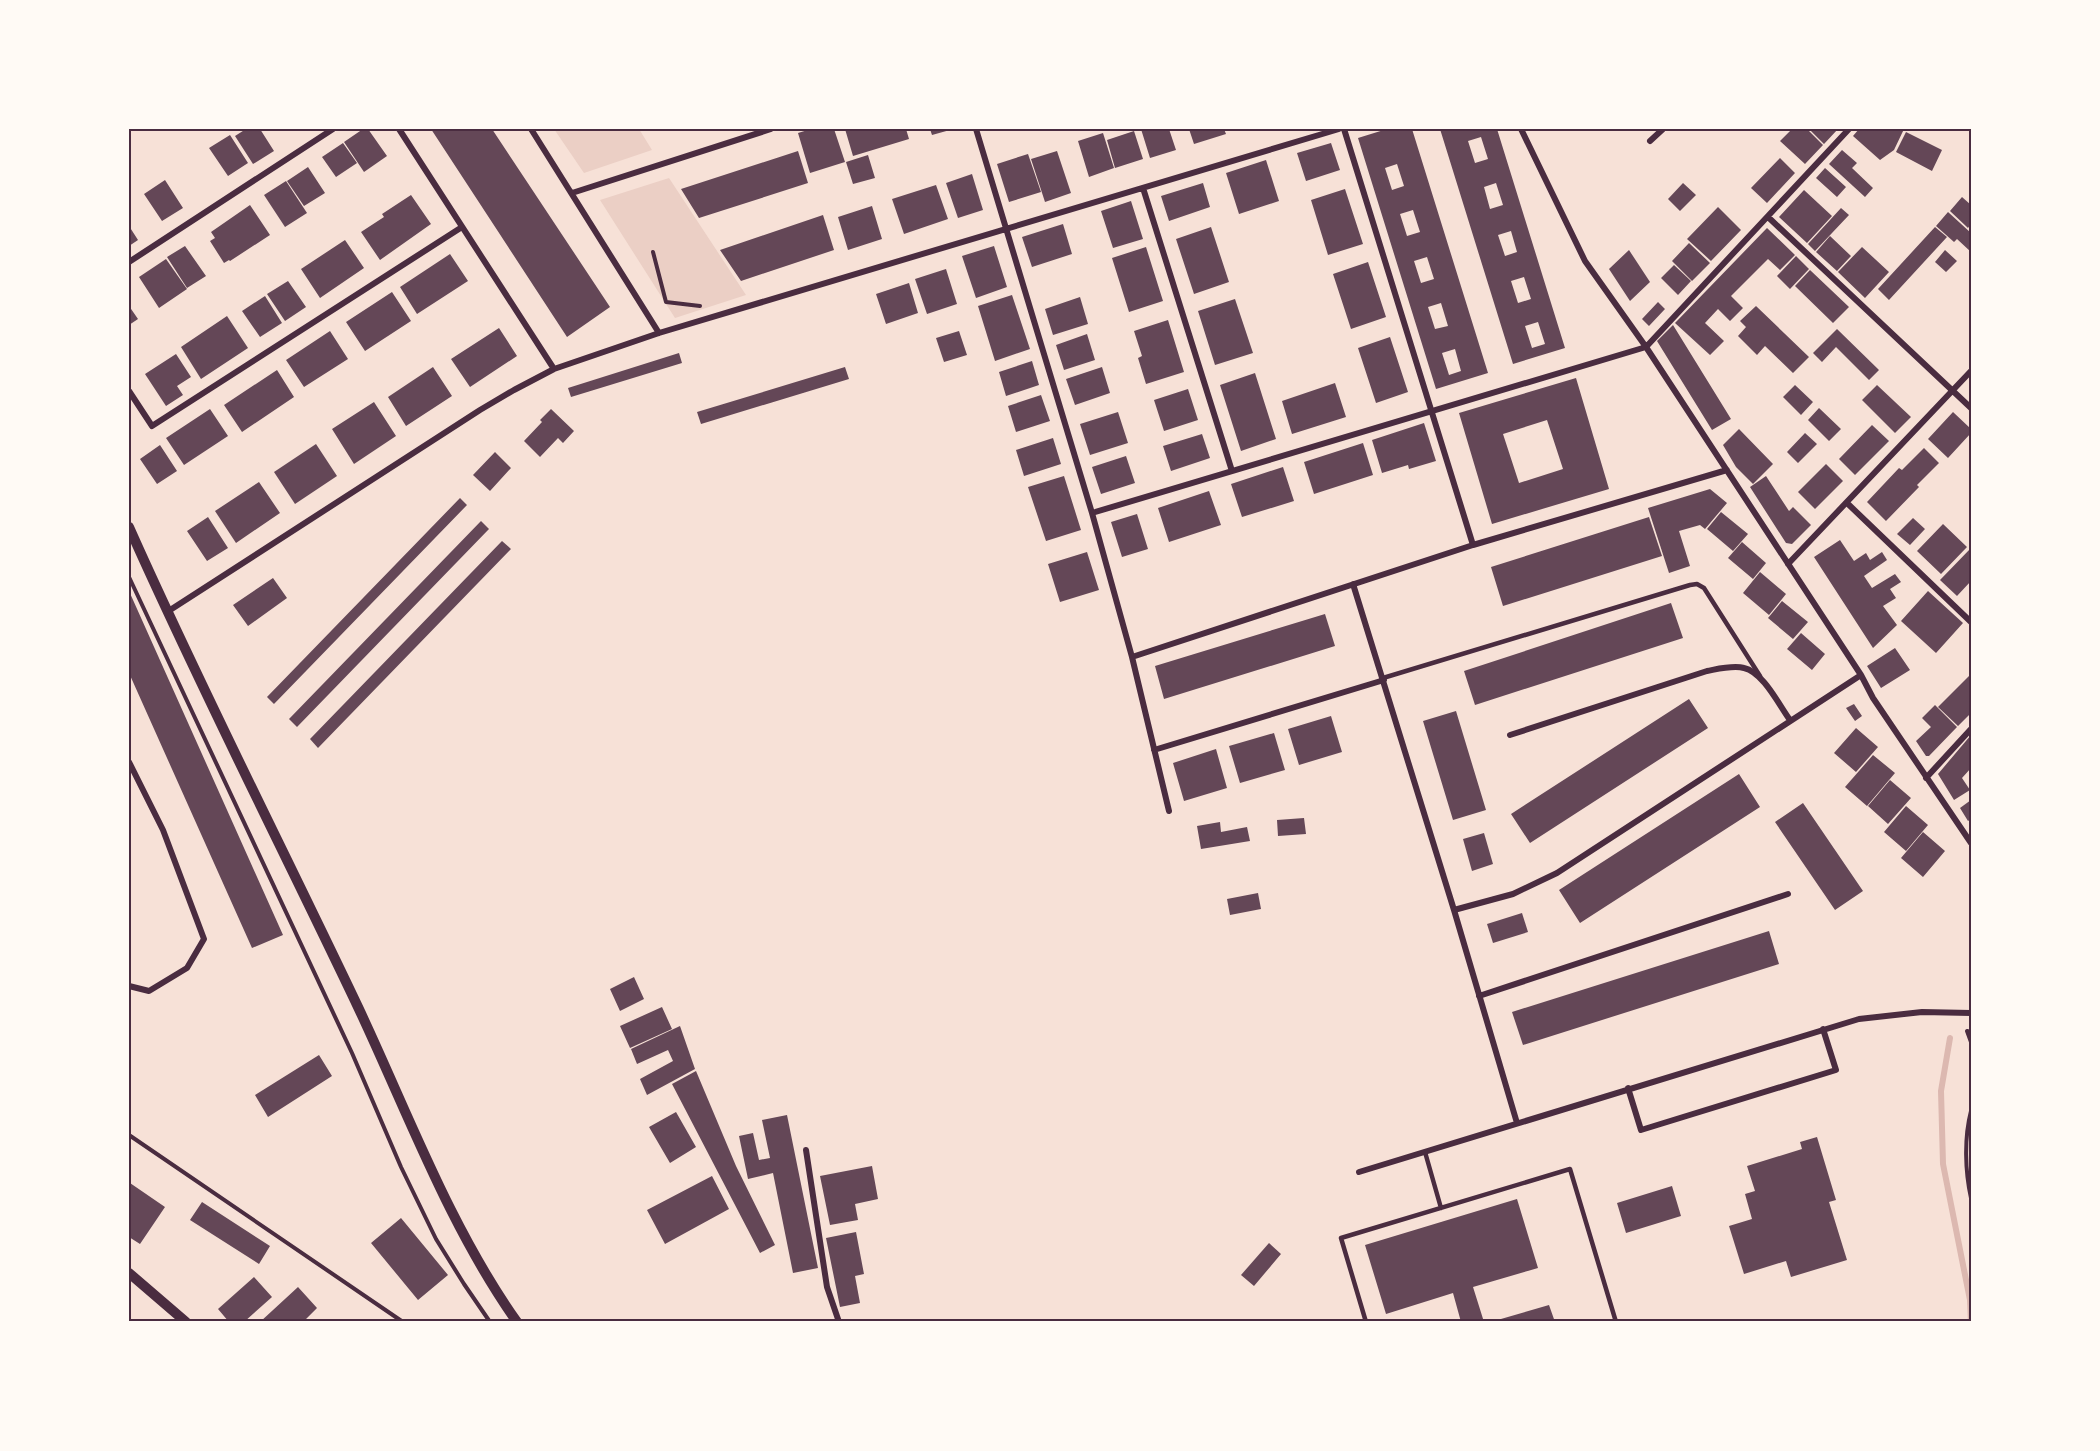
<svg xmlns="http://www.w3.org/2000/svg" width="2100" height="1451" font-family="Arial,sans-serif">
	<rect width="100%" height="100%" fill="#f7e1d7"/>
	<path fill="#ebcfc5" d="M554,129H639L652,150L584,173Z
		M669,178L746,295L675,318L600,200Z"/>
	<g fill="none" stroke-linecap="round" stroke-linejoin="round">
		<path stroke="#dcb8b0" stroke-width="6" d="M1950,1038L1941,1091L1943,1164L1970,1300L1971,1322"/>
	</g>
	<path fill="#644757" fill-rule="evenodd" d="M246,129H260L274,151L253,164L235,136Z
		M363,129H368L387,156L364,172L344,142Z
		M431,129H492L610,307L567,337Z
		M811,129H834L845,162L810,173L798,133Z
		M845,129H906L909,139L853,156Z
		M930,129H949L950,130L932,135Z
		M1141,129H1169L1176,150L1150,158Z
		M1189,129H1224L1226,134L1194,144Z
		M1387,129H1412L1488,373L1436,389L1358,138ZM1397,164L1404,186L1392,190L1385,168ZM1413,210L1420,232L1407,236L1400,214ZM1427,257L1434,279L1421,283L1414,261ZM1441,303L1448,326L1435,329L1428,307ZM1455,349L1461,371L1449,375L1442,353Z
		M1440,129H1497L1565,348L1513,364ZM1481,137L1488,159L1475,163L1468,141ZM1496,183L1503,205L1490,209L1484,187ZM1511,231L1517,252L1505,256L1498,235ZM1524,277L1531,299L1518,303L1511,281ZM1538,322L1545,344L1532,348L1525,326Z
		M1792,129H1807L1823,145L1805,164L1780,141Z
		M1809,129H1838L1824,144Z
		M1859,129H1904L1894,150L1880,160L1853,136Z
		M1134,131L1143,159L1115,168L1107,140Z
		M1906,132L1942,150L1932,171L1896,152Z
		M1103,133L1114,168L1089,177L1078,141Z
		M230,135L248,163L228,176L209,148Z
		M343,143L357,163L336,177L322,157Z
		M1331,143L1340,170L1306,181L1297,153Z
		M1842,150L1857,163L1852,168L1873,188L1865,197L1829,164Z
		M798,151L808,183L699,218L681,189Z
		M1057,151L1071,193L1045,202L1031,159Z
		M1028,154L1041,192L1009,202L997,164Z
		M868,155L875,178L853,184L846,162Z
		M1780,158L1795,173L1767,203L1751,188Z
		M1266,160L1279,201L1239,214L1226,173Z
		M308,167L325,193L304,206L287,181Z
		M1825,168L1846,187L1837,197L1816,178Z
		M972,174L983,210L958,218L946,183Z
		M165,180L183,208L162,221L144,194Z
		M286,181L307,213L285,227L264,195Z
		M1203,183L1210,207L1169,221L1161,196Z
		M1683,183L1696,195L1680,211L1668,199Z
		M936,185L948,219L904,234L892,199Z
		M1345,189L1363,244L1328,255L1311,200Z
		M1804,190L1832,216L1807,243L1779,217Z
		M411,195L431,224L380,260L361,232L384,217L382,214Z
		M1962,197L1971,205V224L1968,228L1950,211Z
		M1131,201L1143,239L1113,248L1101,211Z
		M250,205L270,235L230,261L229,260L224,263L210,241L215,238L211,232Z
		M872,206L882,239L848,250L838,217Z
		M1718,207L1741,230L1711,261L1687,239Z
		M1841,208L1849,215L1815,251L1808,244Z
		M1948,212L1971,233V252L1957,239L1954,242L1936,226Z
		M823,215L834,250L741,281L720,250Z
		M1063,224L1072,254L1032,267L1022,237Z
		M129,226L138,240L129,246Z
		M1211,227L1229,282L1194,294L1176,239Z
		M1935,227L1947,237L1889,300L1878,289Z
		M1767,228L1795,255L1780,270L1768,259L1731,296L1743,308L1730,321L1718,309L1705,323L1724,341L1710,355L1675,323Z
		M1830,236L1851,256L1837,271L1816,252Z
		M345,240L364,268L320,298L301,269Z
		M1689,243L1710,263L1692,281L1672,261Z
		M185,246L206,276L187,288L167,257Z
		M994,246L1007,287L976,298L962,256Z
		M1146,247L1163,301L1129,312L1112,258Z
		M1862,247L1889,272L1865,298L1838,272Z
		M1629,250L1650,282L1630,301L1609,269Z
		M1945,250L1957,261L1946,272L1935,262Z
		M450,254L468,281L417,314L400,287Z
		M1796,256L1809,269L1790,289L1777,276Z
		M166,259L187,289L159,308L139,277Z
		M1368,262L1386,317L1351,329L1333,274Z
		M1674,265L1691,281L1678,295L1661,278Z
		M946,269L957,304L927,314L915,279Z
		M1810,270L1849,307L1833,323L1795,286Z
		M288,281L306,307L285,321L267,294Z
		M909,283L918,313L886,324L876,294Z
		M392,292L411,321L365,351L346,322Z
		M1012,295L1030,349L995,361L978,306Z
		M265,296L282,323L260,337L242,311Z
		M1080,297L1088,324L1053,335L1045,309Z
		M1235,299L1253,353L1215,365L1198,311Z
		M1658,302L1665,309L1649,326L1642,319Z
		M129,306L138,319L129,325Z
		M1756,306L1809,357L1793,373L1765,346L1757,355L1738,336L1746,327L1740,321Z
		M227,316L248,348L201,379L181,347Z
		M1168,320L1184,372L1146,384L1138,358L1142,356L1134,331Z
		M1673,325L1731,419L1712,430L1657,341Z
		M499,328L517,356L470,387L451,359Z
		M1837,329L1879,370L1869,380L1836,347L1822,362L1813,353Z
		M330,331L348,359L304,387L286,360Z
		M959,331L967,355L944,362L936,338Z
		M1087,334L1095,360L1064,370L1056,345Z
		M1390,337L1408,392L1376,403L1358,348Z
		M679,353L682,363L571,397L568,388Z
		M176,354L191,377L177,386L183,395L166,406L145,374Z
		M1032,361L1039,385L1006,396L999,372Z
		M433,367L452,396L406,426L388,397Z
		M845,367L849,379L701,424L697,412Z
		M1102,367L1110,393L1075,405L1066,379Z
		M277,370L294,397L242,432L224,405Z
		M1255,373L1276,439L1241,451L1220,385Z
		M1576,378L1609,489L1492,524L1459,413ZM1547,420L1563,469L1519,483L1503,434Z
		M1335,383L1346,417L1292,434L1282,401Z
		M1795,385L1813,402L1801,415L1783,397Z
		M1877,385L1911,417L1895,433L1862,400Z
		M1188,389L1198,420L1164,431L1154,400Z
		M1041,395L1050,421L1016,432L1008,406Z
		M374,402L396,436L354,464L332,429Z
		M1819,408L1841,429L1829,441L1808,420Z
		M210,409L228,436L184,465L166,438Z
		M551,409L574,431L563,443L558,438L540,457L524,441L542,422L540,420Z
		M1118,412L1128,443L1090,455L1080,424Z
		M1953,412L1971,429V433L1948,458L1928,439Z
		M1424,423L1436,461L1409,469L1408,465L1382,473L1372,440Z
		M1872,425L1889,441L1855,475L1839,459Z
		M1739,429L1773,464L1753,484L1736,467L1723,445Z
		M1805,433L1817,444L1798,463L1787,452Z
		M1202,434L1210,458L1171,471L1163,446Z
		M1053,438L1061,464L1024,476L1016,450Z
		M1363,443L1373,475L1314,494L1304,462Z
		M316,444L337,476L295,504L274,472Z
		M160,445L177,471L157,484L140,459Z
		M1924,448L1939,463L1917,485L1919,487L1886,521L1867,502L1899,468L1902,470Z
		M495,452L511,468L490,491L473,475Z
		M1126,456L1135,483L1101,494L1092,467Z
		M1826,464L1843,481L1815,509L1798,492Z
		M1283,467L1294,501L1242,517L1231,484Z
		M1064,476L1081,530L1046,541L1028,487Z
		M1766,476L1789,511L1793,507L1811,525L1792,544L1786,543L1750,487Z
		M259,482L280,513L236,543L215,511Z
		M1710,489L1727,503L1705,529L1700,525L1679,531L1690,566L1669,573L1648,508Z
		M1209,491L1221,525L1169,542L1158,508Z
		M460,498L467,505L274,704L267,697Z
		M1721,512L1748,534L1733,551L1707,529Z
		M1137,514L1148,549L1122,557L1111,522Z
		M208,517L228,548L207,561L187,531Z
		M1649,517L1662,556L1503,606L1491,567Z
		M1913,518L1925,529L1910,545L1897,534Z
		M481,521L489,529L297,727L289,719Z
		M1943,524L1967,547L1941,574L1917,551Z
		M1840,540L1854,561L1866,553L1870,560L1882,552L1887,560L1864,576L1872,588L1895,574L1901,582L1890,589L1896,598L1883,606L1897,625L1873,648L1814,557Z
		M502,541L511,549L318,748L310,739Z
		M1742,542L1766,563L1753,579L1728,558Z
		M1971,548V581L1957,596L1940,580Z
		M1087,552L1099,590L1060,602L1048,564Z
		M1760,572L1786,594L1769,615L1743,593Z
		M273,578L287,598L248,626L233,605Z
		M129,591L283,935L252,948L129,673Z
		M1928,591L1963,623L1936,653L1901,621Z
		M1782,601L1808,622L1793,639L1768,618Z
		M1671,603L1683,638L1475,705L1464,671Z
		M1325,614L1335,646L1164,699L1155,666Z
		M1801,633L1825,654L1812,670L1787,649Z
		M1895,648L1910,670L1881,688L1867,666Z
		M1971,674V713L1958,726L1938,707Z
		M1689,699L1708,728L1530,843L1511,814Z
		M1854,704L1862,716L1855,721L1846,708Z
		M1935,705L1957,727L1929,756H1926L1916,741L1931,727L1922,718Z
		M1456,711L1486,810L1453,820L1423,721Z
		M1331,716L1342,752L1299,765L1288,729Z
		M1856,728L1878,747L1856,772L1834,753Z
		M1274,733L1285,770L1240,783L1229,746Z
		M1971,735V768L1962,778L1970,790L1954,800L1938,774Z
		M1216,749L1227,788L1184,801L1173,763Z
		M1873,755L1895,773L1867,806L1845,787Z
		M1739,774L1760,807L1580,923L1559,890Z
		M1890,780L1911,798L1888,824L1868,806Z
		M1971,800V819L1968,821L1960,808Z
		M1803,803L1863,891L1835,910L1775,822Z
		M1906,806L1928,825L1906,851L1884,832Z
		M1304,818L1306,834L1278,836L1277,820Z
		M1220,822L1221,832L1247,827L1250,841L1201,849L1197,826Z
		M1923,832L1945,851L1923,877L1901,858Z
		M1484,833L1493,864L1472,871L1463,839Z
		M1258,893L1261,909L1230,915L1227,899Z
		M1522,913L1528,932L1493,943L1487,924Z
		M1769,931L1779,964L1523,1045L1512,1012Z
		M634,977L644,999L620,1011L610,989Z
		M662,1007L672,1029L630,1048L620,1026Z
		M680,1026L695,1069L647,1095L640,1079L673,1061L668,1050L637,1064L631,1049Z
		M319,1055L332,1076L268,1117L255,1095Z
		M696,1071L736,1166L775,1245L760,1253L672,1084Z
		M676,1112L696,1147L670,1163L649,1127Z
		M787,1115L818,1268L793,1273L773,1173L748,1179L739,1136L753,1133L759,1160L770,1158L762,1120Z
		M1817,1137L1836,1200L1829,1202L1847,1260L1791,1277L1786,1261L1744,1274L1729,1226L1752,1219L1745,1194L1755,1191L1747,1166L1802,1149L1800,1142Z
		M872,1166L878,1199L855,1204L858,1220L830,1225L820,1176Z
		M712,1176L729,1209L665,1244L647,1210Z
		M130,1183L165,1207L140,1244L129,1237Z
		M1672,1186L1681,1216L1626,1233L1617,1203Z
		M1517,1199L1538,1268L1473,1287L1484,1322H1461L1453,1293L1386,1314L1365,1245Z
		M202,1202L270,1246L259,1264L190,1220Z
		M401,1218L448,1275L418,1300L371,1243Z
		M856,1232L864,1274L855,1276L860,1303L840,1307L826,1238Z
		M1269,1243L1281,1254L1254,1286L1241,1275Z
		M254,1277L272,1297L244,1322H229L218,1309Z
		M298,1287L317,1308L305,1320L307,1322H260Z
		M1549,1305L1555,1322H1494V1321Z"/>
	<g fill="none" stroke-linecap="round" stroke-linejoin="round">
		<path stroke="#4a2c40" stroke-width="4" d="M653,252L666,302L700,306
			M129,577L352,1053L401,1167L436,1239L464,1284L490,1322
			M1971,1032L1967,1031L1971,1042
			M1971,1111C1964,1138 1965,1171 1971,1198
			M129,1135L403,1322"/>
		<path stroke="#4a2c40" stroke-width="4.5" d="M1383,678L1690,585L1697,584L1704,588L1760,676
			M1425,1152L1441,1208
			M1366,1322L1341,1238L1570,1169L1616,1322"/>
		<path stroke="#4a2c40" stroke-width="6" d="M399,129L554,369
			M531,129L659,333
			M976,129L1092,513L1132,657L1169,811
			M1344,129L1473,545L1727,470
			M1521,129L1585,261L1646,347L1861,675L1873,698L1971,843
			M1650,141L1663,129
			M1143,188L1232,471
			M572,193L771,129
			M1768,217L1971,408
			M129,262L333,129
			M129,391L152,426L462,227
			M1847,503L1971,622
			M1092,513L1646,347L1849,129
			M1788,564L1971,371
			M1353,584L1454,910L1517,1123
			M167,612L480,410L514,390L554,369L659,333L1339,129
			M1132,657L1473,545
			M1510,735L1707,671C1718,669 1733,665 1744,668C1763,672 1779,705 1790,720
			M1154,750L1384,680
			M129,762L163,830L204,939L187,968L149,991L129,986
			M1926,778L1971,729
			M1454,910L1513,894L1557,873L1861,675
			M1479,996L1788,894
			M1628,1088L1641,1130L1836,1070L1823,1029
			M806,1150L827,1287L839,1322
			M1359,1172L1859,1019L1922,1012L1971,1013"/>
		<path stroke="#4a2c40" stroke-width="10" d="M129,527C201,689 282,847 358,1007C408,1113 449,1226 517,1322
			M129,1273L186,1322"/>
	</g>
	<rect width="2100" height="1451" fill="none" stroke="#fffaf5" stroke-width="261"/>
	<rect x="130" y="130" width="1840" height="1190" fill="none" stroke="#4a2c40" stroke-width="2"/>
</svg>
